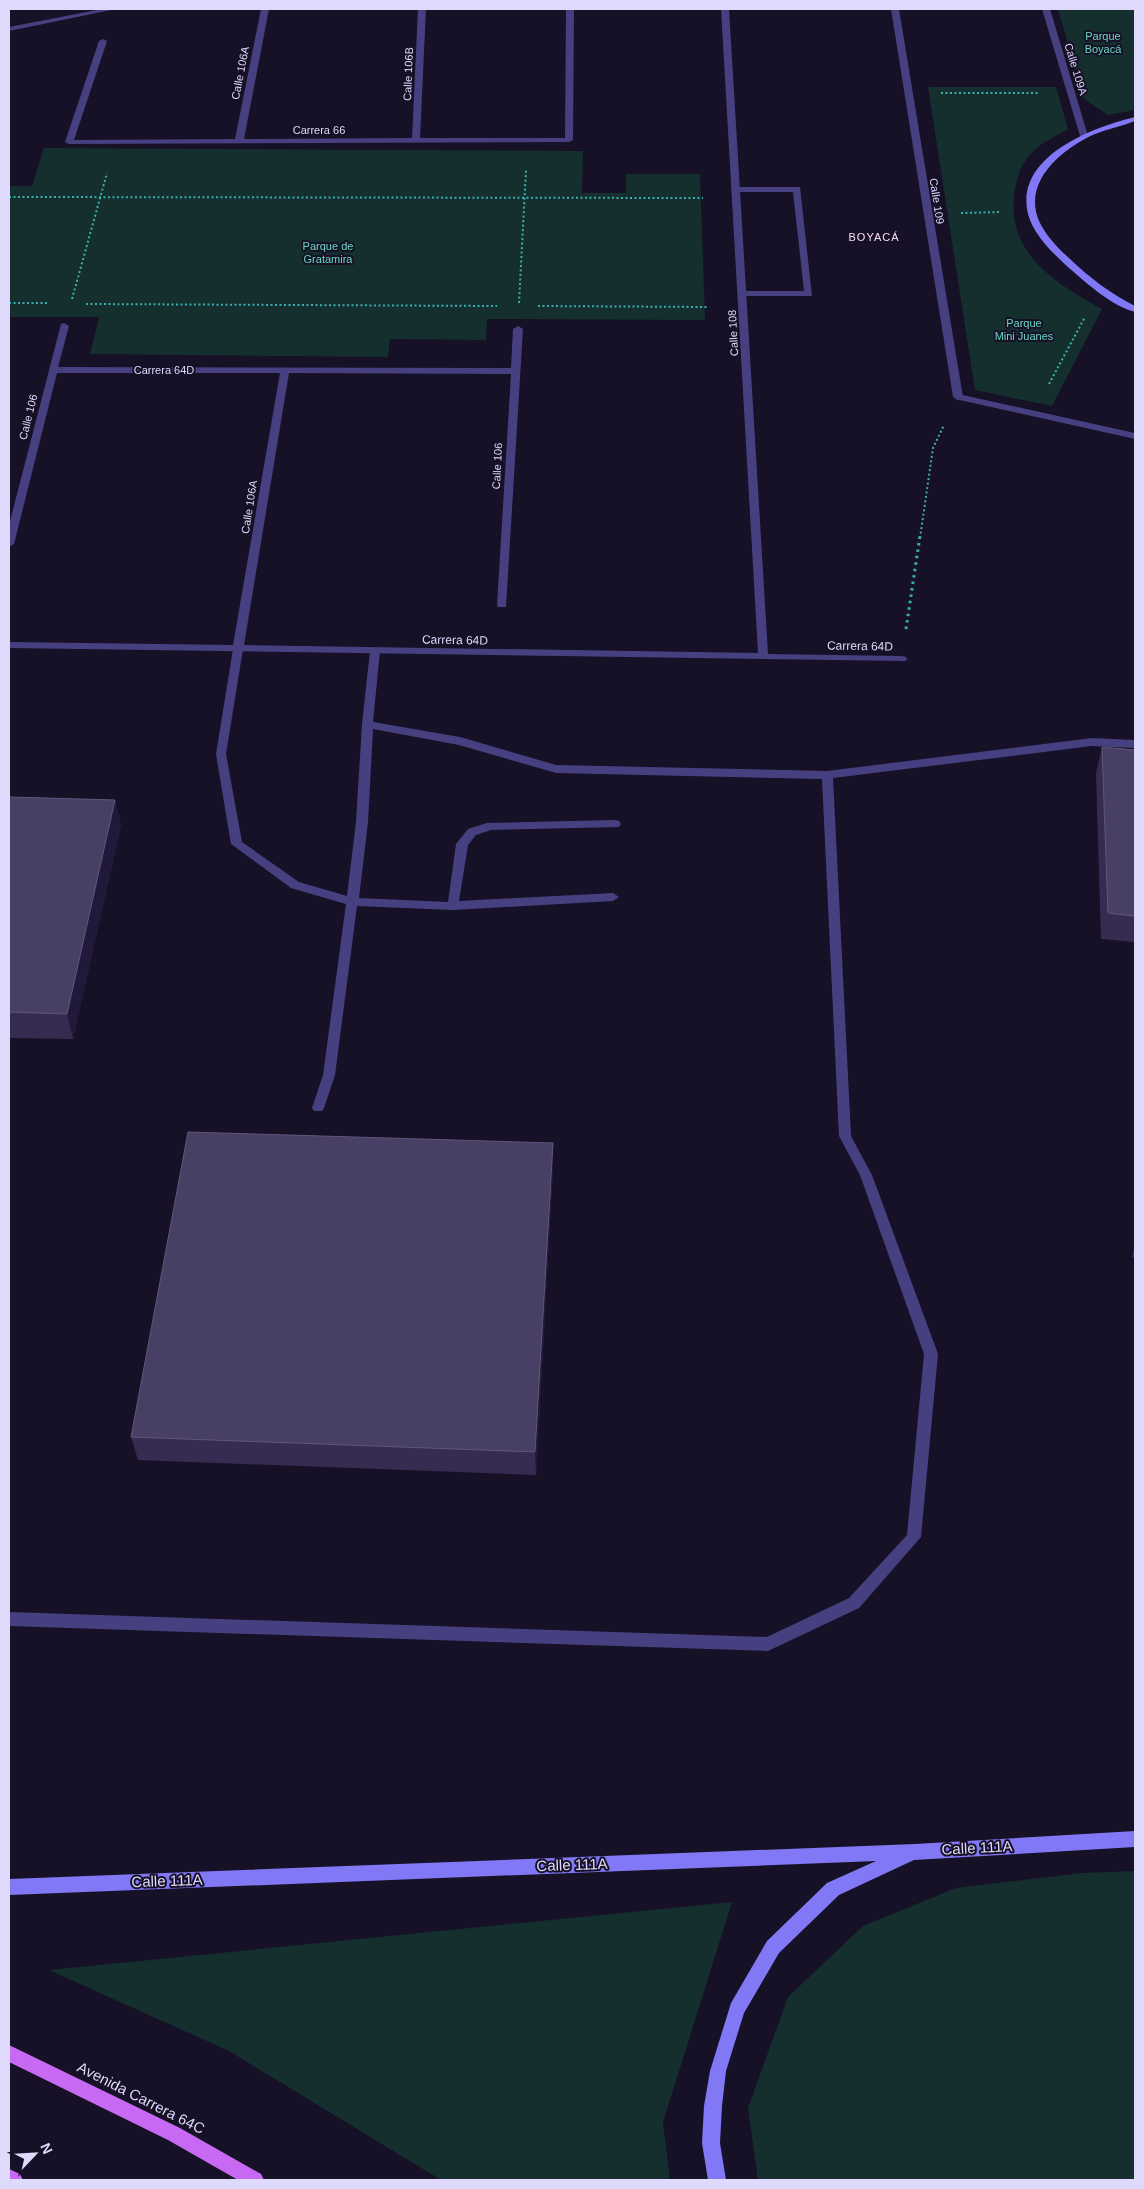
<svg xmlns="http://www.w3.org/2000/svg" width="1144" height="2189" font-family="Helvetica,sans-serif">
	<rect width="100%" height="100%" fill="#161126"/>
	<path fill="#152f2f" d="M1058,9H1135V110L1108,115L1084,99Z
		M928,87H1056L1068,129C1056,136 1038,144 1030,155C1019,167 1016,181 1014,197C1008,255 1057,284 1102,309L1052,406L975,390Z
		M44,148L583,151L582,193H626V174H700L705,320L487,319L486,340L390,339L388,357L90,354L99,317H9V186H32Z
		M1135,1871V2180H758L748,2108L788,1997L863,1926L956,1888L1082,1873Z
		M732,1902L663,2122L670,2180H441L229,2051L49,1970Z"/>
	<g fill="none" stroke-linecap="round" stroke-linejoin="round">
		<path stroke="#39b0af" stroke-width="2" stroke-dasharray="2 2.5" stroke-linecap="butt" d="M941,93H1038
			M9,197L703,198
			M961,213L1000,212
			M72,299L107,173
			M9,303H47
			M519,303L526,170
			M86,304L497,306
			M538,306L709,307
			M1049,384L1085,317
			M920,538L933,448L944,425"/>
		<path stroke="#39b0af" stroke-width="3" stroke-dasharray="2.5 4" stroke-linecap="butt" d="M906,629L920,536"/>
		<path fill="#464081" fill-rule="evenodd" d="M732,187H800L812,296H739L738,294L742,291H804L793,192H735L731,189Z
			M958,394L1135,433V439L955,399V395Z
			M238,646L243,649L226,754L242,842L299,882L347,896L356,822L362,724L370,651L375,648L380,651L373,722L460,737L556,765L827,771L1092,738L1135,740V748L1092,746L833,778L851,1136L872,1175L938,1354L921,1537L859,1608L768,1651L9,1626V1612L767,1637L849,1598L907,1535L924,1354L860,1175L839,1136L822,779L556,773L459,745L373,729L368,822L359,898L448,902L456,844L468,829L487,823L615,820L619,821L621,824L619,827L491,830L476,835L468,845L459,901L613,893L619,897L613,901L453,910L357,906L335,1075L324,1108L322,1111H314L312,1108L323,1075L346,904L291,888L231,844L216,754L233,649Z"/>
		<path fill="#464081" fill-rule="evenodd" d="M102,9H116L9,31V27Z
			M261,9H269L244,139L412,138L418,9H426L420,138H565L566,9H574L573,140L569,142L69,144L65,142L99,41L103,39L107,41L74,140L235,139Z
			M721,9H729L768,654L902,656L906,657L907,659L906,661L9,648V642L233,645L280,373H57L14,544L9,547V525L61,324L64,323L69,326L58,367L511,368L513,329L518,326L523,329L506,607H498L497,605L511,374L289,373L244,645L758,653Z
			M891,9H899L963,397L958,400L953,397Z
			M1042,9H1050L1088,136L1087,138L1080,136Z"/>
		<path fill="#8178f5" fill-rule="evenodd" d="M1135,117V121C1122,126 1108,129 1095,134C1063,148 1022,181 1039,221C1046,236 1058,248 1070,259C1090,278 1111,294 1135,306V312C1110,305 1088,284 1069,268C1053,253 1034,236 1028,214C1014,156 1094,127 1135,117Z
			M1135,1831V1847L914,1860L839,1895L779,1953L744,2013L726,2071L722,2106L720,2143L726,2180H708L702,2143L704,2106L710,2071L731,2003L767,1941L827,1883L876,1861L9,1895V1879L915,1844Z"/>
		<path fill="#c769f3" fill-rule="evenodd" d="M9,2045L180,2128L261,2174L264,2180H238L168,2140L9,2062Z
			M9,2169L20,2174L23,2180H9Z"/>
	</g>
	<path fill="#362c52" d="M1102,747L1135,750V942L1101,939L1096,773Z
		M9,797L115,800L121,825L73,1039L9,1038Z
		M553,1143V1168L536,1475L138,1460L131,1437Z
		M1135,1244V1258L1132,1257Z"/>
	<path fill="#211939" d="M115,800L121,825L73,1039L67,1014Z
		M553,1143V1168L536,1475L535,1452Z"/>
	<path fill="#483f64" stroke="#60577c" d="M1102,747L1135,750V916L1108,913Z
		M9,797L115,800L67,1014L9,1012Z
		M188,1132L553,1143L535,1452L131,1437Z"/>
	<g text-anchor="middle" stroke-width="4" stroke-linejoin="round" paint-order="stroke">
		<g font-size="11" fill="#6ad7c2" stroke="#161126">
			<text x="1103" y="40">Parque<tspan x="1103" dy="13">Boyacá</tspan></text>
			<text x="328" y="250">Parque de<tspan x="328" dy="13">Gratamira</tspan></text>
			<text x="1024" y="327">Parque<tspan x="1024" dy="13">Mini Juanes</tspan></text>
		</g>
		<g font-size="11" fill="#dfd9fc" stroke="#161126">
			<text transform="translate(1076 69) rotate(73)" y="4">Calle 109A</text>
			<text transform="translate(240 73) rotate(-79)" y="4">Calle 106A</text>
			<text transform="translate(408 74) rotate(-88)" y="4">Calle 106B</text>
			<text x="319" y="134">Carrera 66</text>
			<text transform="translate(937 201) rotate(81)" y="4">Calle 109</text>
			<text transform="translate(733 333) rotate(-93)" y="4">Calle 108</text>
			<text x="164" y="374">Carrera 64D</text>
			<text transform="translate(28 417) rotate(-76)" y="4">Calle 106</text>
			<text transform="translate(497 466) rotate(-87)" y="4">Calle 106</text>
			<text transform="translate(249 507) rotate(-81)" y="4">Calle 106A</text>
		</g>
		<g font-size="11" letter-spacing="1" fill="#fcdbee" stroke="#161126">
			<text x="874" y="241">BOYACÁ</text>
		</g>
		<g font-size="12" fill="#dfd9fc" stroke="#161126">
			<text transform="translate(455 640) rotate(1)" y="4">Carrera 64D</text>
			<text transform="translate(860 646) rotate(1)" y="4">Carrera 64D</text>
		</g>
		<g font-size="15" fill="#dfd9fc" stroke="#161126">
			<text transform="translate(977 1848) rotate(-3)" y="5">Calle 111A</text>
			<text transform="translate(572 1865) rotate(-2)" y="5">Calle 111A</text>
			<text transform="translate(167 1881) rotate(-2)" y="5">Calle 111A</text>
			<text transform="translate(141 2098) rotate(27)" y="5">Avenida Carrera 64C</text>
		</g>
	</g>
	<rect width="1144" height="2189" fill="none" stroke="#dfd9fc" stroke-width="20"/>
	<g transform="translate(35 2154) rotate(65)" stroke="#161126" stroke-width="4" paint-order="stroke">
	<path d="M0-4L9 19L0 12L-9 19Z" fill="#dfd9fc"/>
	<text y="-8" font-size="14" font-weight="bold" text-anchor="middle" fill="#dfd9fc">N</text>
	</g>
</svg>
